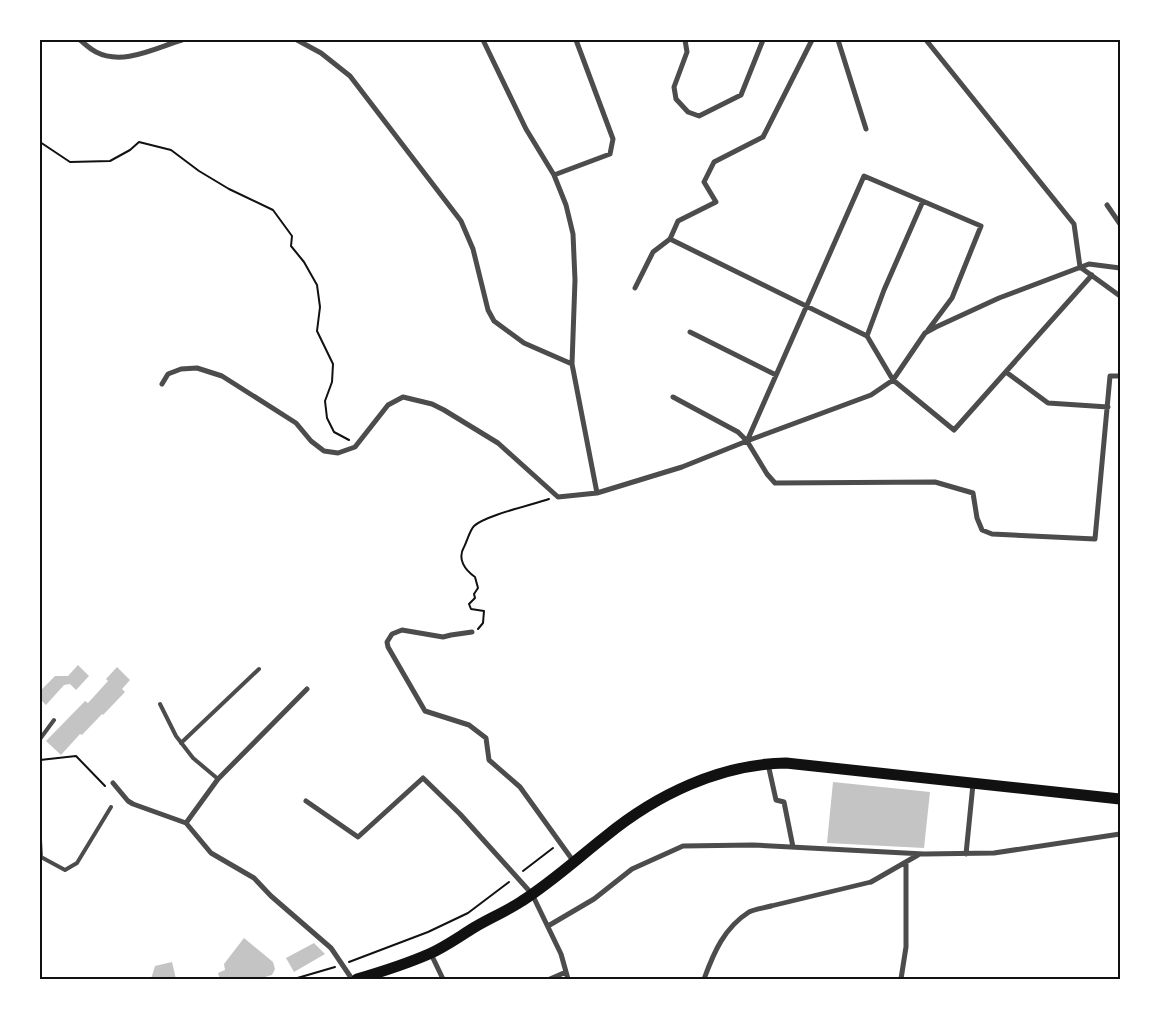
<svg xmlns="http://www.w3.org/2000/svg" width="1160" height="1019" font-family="'Source Sans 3',sans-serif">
	<rect width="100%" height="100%" fill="#fff"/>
	<path fill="#c4c4c4" d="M78,665L89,676L76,690L70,684L64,685L46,705L42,701L40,703V691L55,676H68Z
		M117,667L130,680L122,689L125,692L103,715L102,714L82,735L80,734L61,755L46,741L85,701L88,703L108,681L106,679Z
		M833,782L930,792L924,848L827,843Z
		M244,938L273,962L275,969L272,975L258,979H220L218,973L225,970L224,964Z
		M314,943L325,954L294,972L286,958Z
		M172,962L176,979H151L155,966Z"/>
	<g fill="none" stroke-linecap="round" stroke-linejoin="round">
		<path stroke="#111" stroke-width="2" d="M40,142L70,162L110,161L130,150L139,142L171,150L199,171L229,189L273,210L292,236L291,246L304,262L317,285L320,307L317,331L333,364L332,382L325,401L327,418L334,432L349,440
			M478,629L483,623L484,611L471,609L469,604L475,598L474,594L478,588L475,577C465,570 457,559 464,547C467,541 470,530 474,526C486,515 532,505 549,499
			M40,760L76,756L105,786
			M523,871L553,848
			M349,962L428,932L468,913L509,882
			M294,979L335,967"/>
		<path stroke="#4c4c4c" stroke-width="4" d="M160,704L176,736L193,758L218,779
			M40,739L54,720
			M181,743L259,669
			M40,840L41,857
			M41,857L65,870L77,863L111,807"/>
		<path stroke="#4c4c4c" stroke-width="4.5" d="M771,906L871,882"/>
		<path stroke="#4c4c4c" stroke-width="5" d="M80,40C85,44 90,49 96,52C123,66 155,48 182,40
			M297,40L321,53L350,76L461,221L473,249L488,310L494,321L524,343L572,364
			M483,40L526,129L554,175L566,205L573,234L575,280L572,364L597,493
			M685,40L687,52L674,87L676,99L688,112L699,116L741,95L763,40
			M838,40L866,129
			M926,40L1074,224L1080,267L1120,296
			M554,175L610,154L613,139L576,40
			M1107,205L1120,224
			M670,239L867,336L893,380L954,430L1092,275
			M635,288L653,252L670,239L678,221L716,202L704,182L714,162L763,137L812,40
			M690,332L776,375
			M867,336L884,290L923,201
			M1006,372L1048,403L1108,407
			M162,384L168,374L181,369L197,368L222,376L296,423L311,441L324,451L338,453L355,447L388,405L403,397L432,404L444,410L498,443L558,497L597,493L682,467L747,441L871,395L893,380L925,333L936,327L999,298L1089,264L1120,268
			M673,397L738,432L747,441L767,474L775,483L935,482L973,493L977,518L982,530L992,534L1095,539L1110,376H1120
			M747,441L864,176L981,226L952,298L928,330
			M472,632L451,635L443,637L402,630L392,634L387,642L388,647L425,711L469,725L486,738L489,760L520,787L574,862
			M307,689L218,779L186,823L211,853L254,878L271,896L331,948L352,979
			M768,764L776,800L784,802L793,847
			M113,783L128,801L133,804L186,823
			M306,801L358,837L423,778L460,814L532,894L561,954L568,979
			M966,854L973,784
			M871,882L918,855
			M548,926L594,899L632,869L683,846L753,845L924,854L994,853L1120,834
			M431,954L443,979
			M550,979L566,972
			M704,979C714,952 724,928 749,912C755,909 764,908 771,906
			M901,979L906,947V862"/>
		<path stroke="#111" stroke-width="11" d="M357,979C381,972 406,964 429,954C445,947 460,936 475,927C490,918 507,911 522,901C552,882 578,858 606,836C656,795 720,764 786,763L1120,799"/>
	</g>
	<rect width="1160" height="1019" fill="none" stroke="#ffffff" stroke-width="82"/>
	<rect x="41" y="41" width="1078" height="937" fill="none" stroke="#111" stroke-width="2"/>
</svg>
